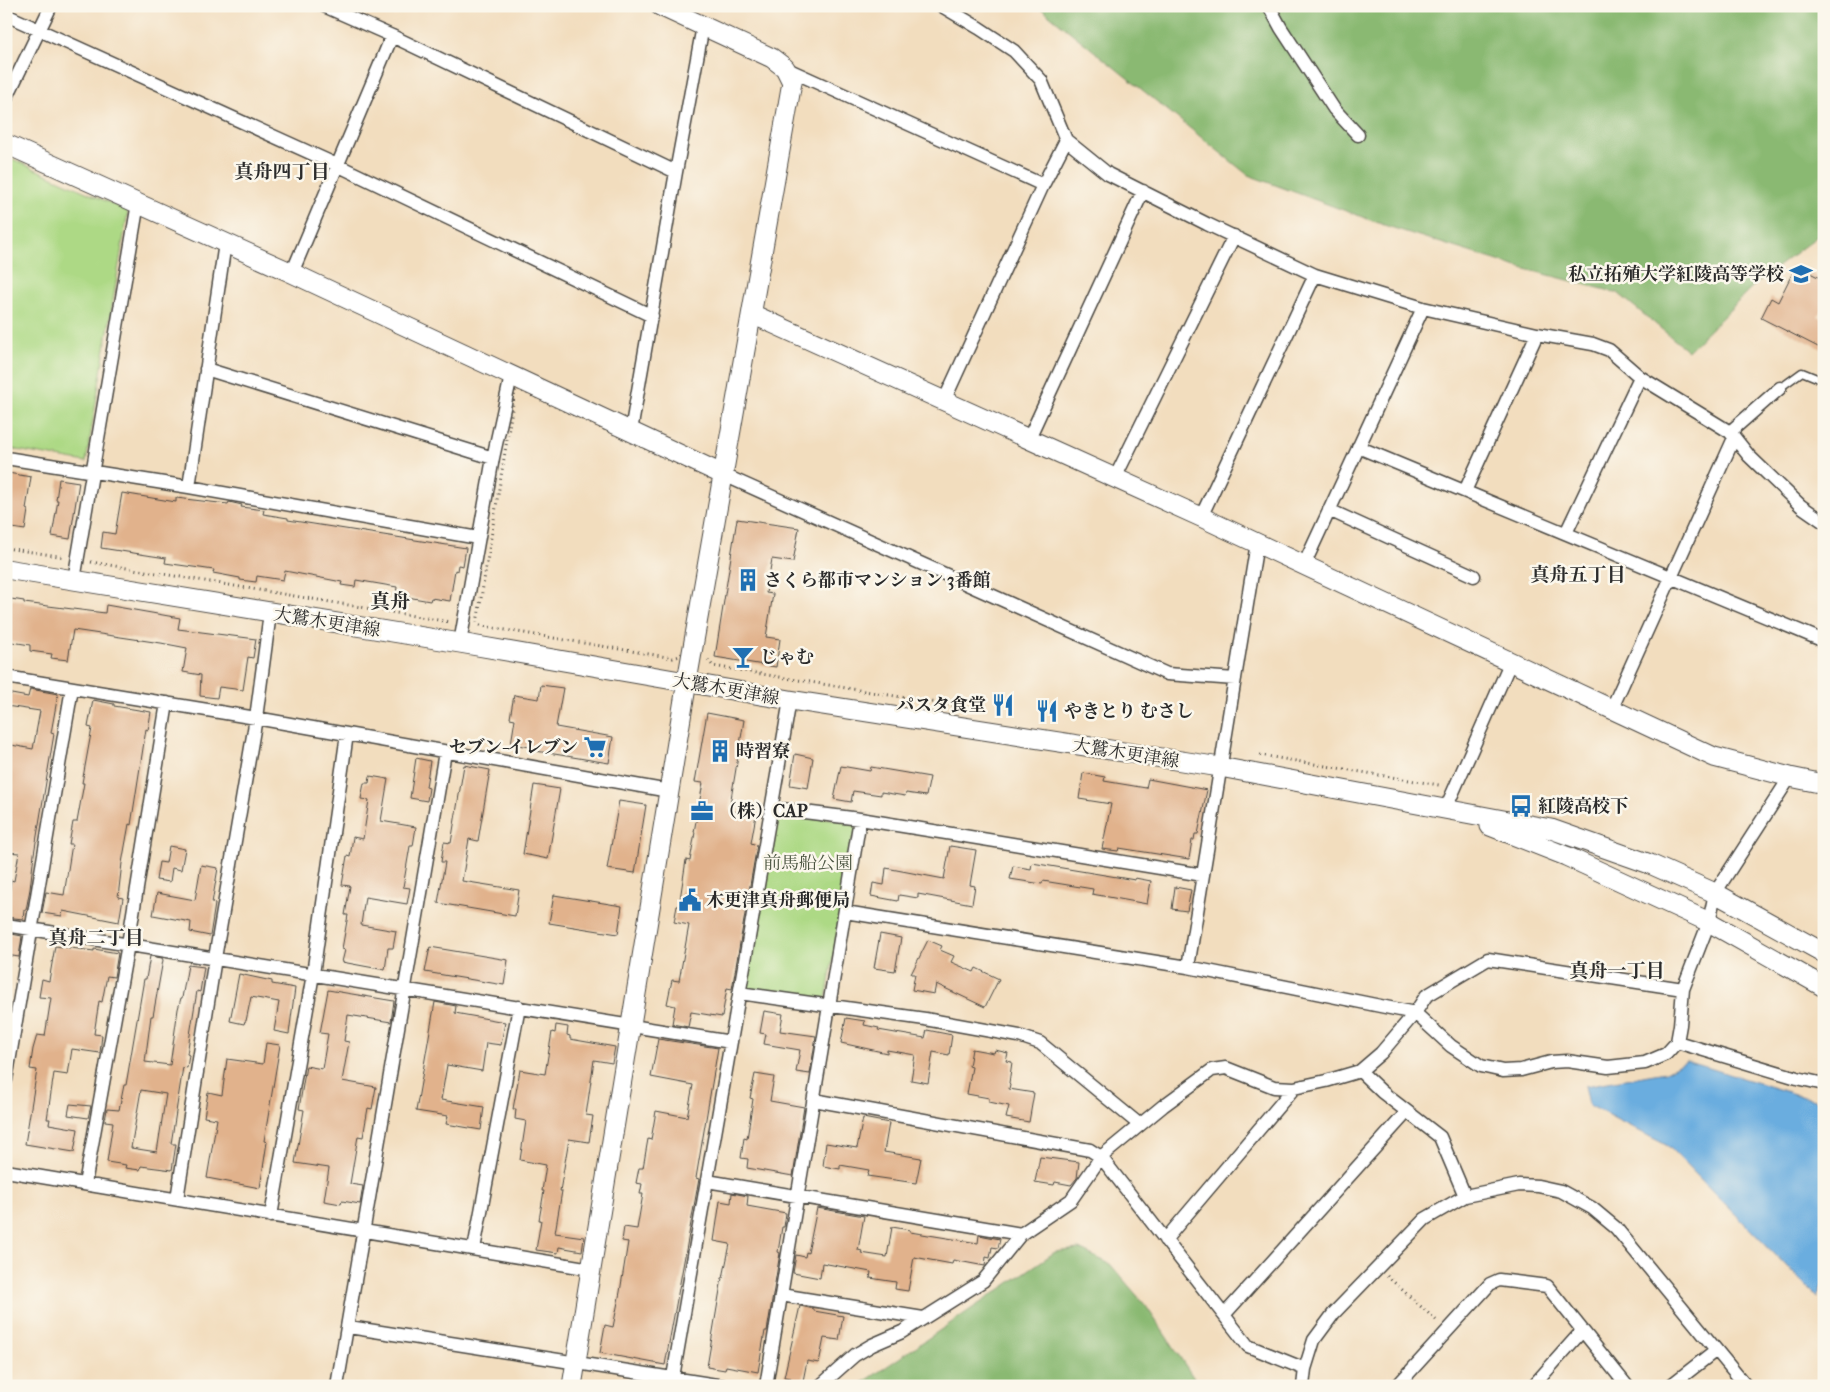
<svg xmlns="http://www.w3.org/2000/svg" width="1830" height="1392" font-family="'IM FELL French Canon','Noto Serif JP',serif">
	<rect width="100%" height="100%" fill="#fbf7ec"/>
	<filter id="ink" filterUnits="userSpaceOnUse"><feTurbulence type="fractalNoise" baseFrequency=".02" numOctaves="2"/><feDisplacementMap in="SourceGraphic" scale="10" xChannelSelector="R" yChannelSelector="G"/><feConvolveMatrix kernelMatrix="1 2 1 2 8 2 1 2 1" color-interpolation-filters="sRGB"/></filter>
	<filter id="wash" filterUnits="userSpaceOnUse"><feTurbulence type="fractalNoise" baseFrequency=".0096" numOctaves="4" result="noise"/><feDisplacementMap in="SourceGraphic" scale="20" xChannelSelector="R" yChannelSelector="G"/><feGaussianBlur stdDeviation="1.12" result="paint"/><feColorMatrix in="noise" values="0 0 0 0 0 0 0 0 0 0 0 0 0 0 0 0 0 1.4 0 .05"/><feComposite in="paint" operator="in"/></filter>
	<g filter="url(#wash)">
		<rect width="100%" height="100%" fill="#f2ddbe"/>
		<path fill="#add985" stroke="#6c8258" d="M6,156L128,211L86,462L6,448Z
			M775,812L857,822L826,999L744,989Z"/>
		<path fill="#8ab972" stroke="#5a724e" d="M1038,6H1824V231L1759,281L1688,351L1618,293L1514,266L1384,225L1248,175Z
			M1079,1249L1110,1264L1146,1306L1199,1386H858L1055,1252Z"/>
		<path fill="#6baddf" stroke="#4b6c85" d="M1686,1061L1824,1103V1282L1817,1297L1668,1146L1589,1105L1585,1086L1666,1072Z"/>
		<g id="blocks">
			<path fill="#e1b28c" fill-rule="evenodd" d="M1796,266L1824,280V304L1818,316L1824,319V350L1761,318L1771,298L1778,302Z
				M8,473L31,477L26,509L28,510L25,530L6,527V513L9,495L6,494Z
				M59,479L79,482L70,539L52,536L58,500H56Z
				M122,493L176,502V498L228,504L229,502L242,505L241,507L264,510L263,514L288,518V520L466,548L463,566L458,565L457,571L455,570L450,601L431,598L430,601L396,595L397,587L356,580L355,587L341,585L342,582L285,571L283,580L257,576L256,582L240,580V578L213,573L214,570L165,563L166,558L101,548L103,532L115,534Z
				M737,519L799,528L793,562L772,559L766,593L773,594L766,637L780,639L776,667L715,657Z
				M11,599L24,601V603L105,613L106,605L180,618L178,629L256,639L253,658L248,657L243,690L219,687L217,698L200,696L201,675L183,672L187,648L161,643L73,630L68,660L51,658L52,654L30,651V645L6,641Z
				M541,685L563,688L556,727L613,737L609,763L536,751L537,748L511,744L515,719L510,718L514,695L539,699Z
				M30,689L58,694L51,733L54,734L34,854L30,889L26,910H24L23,919L6,917L11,880L14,881L19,853L6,852V744L33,749L40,711L6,706V693L28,697Z
				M93,700L114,704V706L151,712L148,730L146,729L131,825L129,824L122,863L118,897L123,898L119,922L63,911L62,916L42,913L46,892L64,895L72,844H69L73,822H77L84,783H82L92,728L88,727Z
				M707,713L744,720L729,811L756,815L751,843L757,845L732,989L727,988L722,1017L691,1012L688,1027L672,1024L675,1006L667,1004L672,980L679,981L689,925L674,922L677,906H679L686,860L690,861L695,832H694L703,783L695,782Z
				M795,754L813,758L808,788L790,785Z
				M416,758L430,761L426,787L429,788L427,801L410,798Z
				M464,765L490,770L478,841L469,839L462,881L519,890L515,916L438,903L445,862H441L444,842L451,843Z
				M841,766L870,771L871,767L930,777L926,796L906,793L905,796L881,792V795L853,791L851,802L834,799Z
				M1083,773L1105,777L1104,781L1146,788L1148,779L1207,790L1198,834H1195L1194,840H1192L1189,859L1119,848L1118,851L1102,849L1111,804L1079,799Z
				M370,776L388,779L381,821L416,827L413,846H410L403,887L410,888L407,904L365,897L361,925L396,931L393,948H388L385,970L342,962L345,950L342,949L348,915H345L350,886L342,885L347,856L350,857L353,837L363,839L369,800L361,799L364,783H369Z
				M534,785L560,789L548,859L523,854Z
				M619,801L646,805L635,873L607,869Z
				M169,846L185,849L181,870L172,868L170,882L156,880L159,862L166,863Z
				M950,846L976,850L970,885L975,886L972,904L918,894V898L899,895L898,901L871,896L873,883L884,885L886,868L944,879Z
				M1032,863L1135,880V878L1151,881L1147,904L1092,894L1093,889L1043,881L1042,884L1010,879L1013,866L1031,869Z
				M201,865L218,868L212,903L215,904L210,936L190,932L191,922L153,915L157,893L195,900Z
				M1175,887L1191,890L1187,911L1172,909Z
				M554,895L622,906L618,934L549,923Z
				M6,933L22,936L19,957L6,955Z
				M880,934L901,938L895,971L874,968Z
				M928,940L942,946L940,950L954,956L951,962L974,972L976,968L999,979L985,1007L936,984L934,994L912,990L915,974H911Z
				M55,946L94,951V949L118,953L114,977L107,976L102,1002L99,1001L94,1034L102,1035L100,1053L72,1049L68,1075L54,1073L47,1119H50L49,1124L78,1129L74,1152L25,1144L37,1070L30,1069L33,1049L37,1035L45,1036L51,998L39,997L42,979L49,981Z
				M430,947L508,960L504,985L425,972Z
				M150,956L162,958L163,960L153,1016H151L145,1062L170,1065L178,1009L181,998H182L188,965L204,967L200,992L197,991L187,1054L189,1055L187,1068L183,1067L171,1144H176L172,1170L141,1166L140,1170L125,1168L126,1165L107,1162L113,1122L105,1121L107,1109L119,1110L124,1085H126L144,979H146ZM141,1090L166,1094L157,1152L131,1148Z
				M239,974L272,981V984L295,988L289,1034L274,1031L279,1002L251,997L246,1021H245L244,1024L230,1021Z
				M328,990L394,1001L391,1022L348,1015L344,1041L349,1042L342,1081L376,1087L372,1109L368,1108L363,1137L358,1136L350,1184L363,1186L360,1204L342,1201L341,1204L324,1201L329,1168L295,1163L304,1110L299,1109L306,1066L322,1069L328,1034L320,1033Z
				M435,1002L456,1006L455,1013L505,1022L501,1045L486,1043L482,1071L447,1065L441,1100L484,1107L481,1130L446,1124L448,1116L416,1111Z
				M764,1011L783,1014L780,1031L816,1036L810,1074L796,1072L800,1050L764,1044L766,1034L760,1033Z
				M846,1018L865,1021L864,1025L879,1028L878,1030L925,1038L927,1030L952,1035L949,1055L933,1052L928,1083L911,1080L915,1055L887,1050V1053L841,1043Z
				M556,1025L568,1027L567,1035L570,1036V1039L615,1047L612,1063L594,1060L586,1115L593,1116L589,1142L569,1139L560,1191H562L555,1233L584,1237L582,1251L559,1247L558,1253L536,1250L541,1220H539L544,1191H542L546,1165L520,1160L526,1121L515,1119L516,1109H513L520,1070L545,1074L552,1032L555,1033Z
				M658,1039L718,1048L696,1178L699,1179L665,1365L600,1353L605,1325L613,1327L620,1292L628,1242L622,1241L624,1227L637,1229L643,1194H640L642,1184L636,1183L639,1168H643L648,1139L651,1140L656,1111L687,1117L693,1085L651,1077Z
				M266,1043L280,1045L264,1141L267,1142L260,1188L207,1178L217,1119L204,1117L208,1092L222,1095L227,1059L263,1064Z
				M972,1049L994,1053L995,1050L1008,1053L1006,1061L1012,1062L1009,1083L1010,1084L1009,1089L1034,1093L1029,1122L1006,1118L1009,1106L989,1102V1098L967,1094L972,1067L969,1066Z
				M755,1074L774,1077L770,1101L804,1107L793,1176L747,1168L748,1159L741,1158L744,1138L747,1139L753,1099L750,1098Z
				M70,1104L91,1106L88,1118L68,1115Z
				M863,1118L889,1123L884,1152L921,1158L916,1183L867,1176L869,1170L840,1165V1169L823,1166L826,1143L857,1148Z
				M1040,1157L1079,1162L1077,1178L1071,1185L1055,1182L1054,1185L1035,1182Z
				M732,1193L748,1196L747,1206L786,1213L784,1227H782L778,1252L780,1253L767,1331H765L758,1372L726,1366L725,1370L707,1367L722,1278H723L730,1244L714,1241L720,1201L731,1203Z
				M817,1208L864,1216L858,1250L862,1251L861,1253L887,1257L892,1227L910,1230V1232L978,1243L979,1235L1000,1239L998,1248L992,1247L990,1258L986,1257L985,1266L953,1260L952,1264L914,1257L908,1291L895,1289L896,1282L870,1278L871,1272L822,1263L820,1278L793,1273L796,1255L805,1257L806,1252L808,1253Z
				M800,1306L814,1309V1311L843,1316L839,1340L824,1338L819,1363L807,1361L802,1386H790L791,1378L784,1377Z"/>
		</g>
	</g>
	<g filter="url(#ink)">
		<use href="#blocks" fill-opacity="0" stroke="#494641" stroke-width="1"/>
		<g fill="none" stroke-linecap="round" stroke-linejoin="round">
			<defs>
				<path id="lane" d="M1780,388L1802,372L1824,381"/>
				<path id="street" d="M324,6L392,36L676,172
					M942,6L979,28L1014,51L1041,80L1066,140L1108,174L1207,224L1315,275L1423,308L1537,334L1593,344L1609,350L1640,377L1730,432L1749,456L1801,506L1824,522
					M1269,6L1281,28L1334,109L1358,135
					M6,15L337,165L652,316
					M785,68L1043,185
					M6,99L51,6
					M292,273L392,36
					M206,369L493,458
					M944,401L1043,185L1066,140
					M631,431L676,172L703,26
					M1730,432L1780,388
					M1029,438L1143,191
					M1358,447L1824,641
					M6,458L189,487L478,538
					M724,475L1167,674L1235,679
					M1115,478L1234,236
					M189,487L225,243
					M1465,491L1537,334
					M1329,510L1474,576
					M1201,517L1315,275
					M1566,533L1640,377
					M1304,565L1423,308
					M74,580L138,203
					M460,643L493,458L511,376
					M6,677L256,718L669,791
					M1612,708L1734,438
					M772,808L860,819L1203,875
					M1446,808L1511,661
					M845,912L1188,967L1415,1013L1451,1046L1481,1066L1503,1071L1521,1070L1551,1062L1567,1061L1608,1067L1645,1063L1666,1054L1677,1042L1680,1025L1683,989L1709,922L1715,893L1790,777
					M6,925L731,1042
					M1188,967L1257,543
					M739,993L925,1019L1019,1036L1040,1043L1140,1125
					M1677,1042L1797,1078L1824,1084
					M1360,1071L1382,1092L1440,1137L1465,1196
					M6,1080L72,688
					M814,1100L1090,1150L1101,1157L1248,1346L1305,1369
					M6,1171L591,1269
					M707,1181L1021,1234
					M85,1184L128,944L167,703
					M177,1199L215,958L256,718L270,613
					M271,1216L313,974L347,734
					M1165,1240L1294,1088
					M474,1249L519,1007
					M781,1295L923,1318
					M1224,1315L1407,1112
					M349,1327L723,1386
					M673,1377L790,700
					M337,1386L445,752
					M766,1386L860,819
					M820,1386L855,1355L872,1345L902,1332L983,1281L1021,1234L1071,1200L1101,1157L1163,1106L1212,1070L1226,1068L1274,1087L1294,1088L1326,1081L1360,1071L1381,1053L1415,1013L1426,996L1488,959L1683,989
					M1303,1386L1305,1369L1314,1340L1334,1313L1425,1219L1465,1196L1519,1185L1538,1186L1561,1191L1592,1208L1616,1228L1746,1386
					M1397,1386L1490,1284L1499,1280L1547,1286L1627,1386
					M1533,1386L1582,1331
					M1670,1386L1716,1350"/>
				<path id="secondary" d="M6,144L292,273L724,475
					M752,314L1201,517L1714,757L1790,777L1824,784
					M6,569L460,643L790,700L1220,767L1551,829L1650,864L1715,893L1824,953
					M1490,826L1566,856L1709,922L1824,987
					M572,1386L687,681L792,82L785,68L772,58L660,6"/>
			</defs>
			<use href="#lane" stroke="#494641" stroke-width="9"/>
			<use href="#street" stroke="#494641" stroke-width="15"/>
			<use href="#secondary" stroke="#494641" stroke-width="21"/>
			<path stroke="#494641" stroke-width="3" stroke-dasharray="1 4" stroke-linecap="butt" d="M518,389L708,478L713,488L684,651L680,656L673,658L482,626L477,623L515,391Z
				M6,548L65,557
				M91,562L450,622
				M708,660L713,666L968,708
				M1260,755L1439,785
				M1387,1276L1438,1322"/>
			<use href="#lane" stroke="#fff" stroke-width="6"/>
			<use href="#street" stroke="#fff" stroke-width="12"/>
			<use href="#secondary" stroke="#fff" stroke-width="19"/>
		</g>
	</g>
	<defs>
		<symbol id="school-bare" viewBox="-9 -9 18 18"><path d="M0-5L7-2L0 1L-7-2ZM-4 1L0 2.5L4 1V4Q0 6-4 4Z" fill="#1f6fb2" stroke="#fbf7ec" stroke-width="2.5" paint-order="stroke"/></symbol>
		<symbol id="building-bare" viewBox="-9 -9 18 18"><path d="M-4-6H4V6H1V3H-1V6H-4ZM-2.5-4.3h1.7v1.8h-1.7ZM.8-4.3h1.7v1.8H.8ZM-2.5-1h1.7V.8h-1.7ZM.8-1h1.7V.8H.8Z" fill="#1f6fb2" stroke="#fbf7ec" stroke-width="2.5" paint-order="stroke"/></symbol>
		<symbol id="bar-bare" viewBox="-9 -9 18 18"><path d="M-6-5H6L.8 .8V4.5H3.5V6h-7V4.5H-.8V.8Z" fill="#1f6fb2" stroke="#fbf7ec" stroke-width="2.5" paint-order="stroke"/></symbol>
		<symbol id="restaurant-bare" viewBox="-9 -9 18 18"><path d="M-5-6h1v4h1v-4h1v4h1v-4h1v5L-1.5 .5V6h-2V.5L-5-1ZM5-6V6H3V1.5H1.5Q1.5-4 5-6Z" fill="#1f6fb2" stroke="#fbf7ec" stroke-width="2.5" paint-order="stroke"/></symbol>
		<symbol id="supermarket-bare" viewBox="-9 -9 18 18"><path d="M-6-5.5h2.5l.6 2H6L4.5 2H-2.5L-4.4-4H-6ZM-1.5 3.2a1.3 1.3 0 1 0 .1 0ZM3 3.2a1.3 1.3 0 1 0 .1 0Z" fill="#1f6fb2" stroke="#fbf7ec" stroke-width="2.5" paint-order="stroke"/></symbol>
		<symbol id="bus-bare" viewBox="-9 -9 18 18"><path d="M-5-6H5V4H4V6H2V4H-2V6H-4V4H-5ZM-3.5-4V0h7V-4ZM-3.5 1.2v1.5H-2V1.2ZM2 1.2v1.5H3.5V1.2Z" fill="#1f6fb2" stroke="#fbf7ec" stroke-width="2.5" paint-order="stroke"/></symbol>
		<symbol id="office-bare" viewBox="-9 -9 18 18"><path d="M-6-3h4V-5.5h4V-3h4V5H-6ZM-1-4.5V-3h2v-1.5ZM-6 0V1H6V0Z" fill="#1f6fb2" stroke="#fbf7ec" stroke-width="2.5" paint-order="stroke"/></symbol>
		<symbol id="civic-bare" viewBox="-9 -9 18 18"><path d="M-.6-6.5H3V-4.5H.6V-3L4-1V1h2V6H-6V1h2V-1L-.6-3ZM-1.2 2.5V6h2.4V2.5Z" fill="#1f6fb2" stroke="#fbf7ec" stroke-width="2.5" paint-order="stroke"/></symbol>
	</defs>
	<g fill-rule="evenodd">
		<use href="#school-bare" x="1785" y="258" width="32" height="32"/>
		<use href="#building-bare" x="732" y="564" width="32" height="32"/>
		<use href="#bar-bare" x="727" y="641" width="32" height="32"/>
		<use href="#restaurant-bare" x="987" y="689" width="32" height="32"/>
		<use href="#restaurant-bare" x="1031" y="695" width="32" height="32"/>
		<use href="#supermarket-bare" x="579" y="731" width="32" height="32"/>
		<use href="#building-bare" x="704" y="735" width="32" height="32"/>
		<use href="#bus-bare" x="1505" y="790" width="32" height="32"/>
		<use href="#office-bare" x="686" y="795" width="32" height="32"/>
		<use href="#civic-bare" x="674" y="884" width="32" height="32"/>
	</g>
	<g text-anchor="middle" stroke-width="5" stroke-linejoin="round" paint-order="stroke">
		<g font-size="18" font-weight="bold" fill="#2b2b2b" stroke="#fbf7ec" text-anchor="start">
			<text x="1784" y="280" text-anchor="end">私立拓殖大学紅陵高等学校</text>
			<text x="764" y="586">さくら都市マンション 3番館</text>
			<text x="760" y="663">じゃむ</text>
			<text x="986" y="711" text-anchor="end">パスタ食堂</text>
			<text x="1064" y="717">やきとり むさし</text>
			<text x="578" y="753" text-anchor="end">セブン-イレブン</text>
			<text x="736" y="757">時習寮</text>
			<text x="1538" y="812">紅陵高校下</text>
			<text x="719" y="817">（株）CAP</text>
			<text x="706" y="906">木更津真舟郵便局</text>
		</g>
		<g font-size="18" fill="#2b2b2b" stroke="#fbf7ec">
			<text transform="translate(327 622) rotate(9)" y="6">大鷲木更津線</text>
			<text transform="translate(726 689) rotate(10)" y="6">大鷲木更津線</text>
			<text transform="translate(1126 753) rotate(9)" y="6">大鷲木更津線</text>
		</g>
		<g font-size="18" fill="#4c5642" stroke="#fbf7ec">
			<text x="808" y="869">前馬船公園</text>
		</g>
		<g font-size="19" font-weight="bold" fill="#2b2b2b" stroke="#fbf7ec">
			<text x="282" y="178">真舟四丁目</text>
			<text x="1578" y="581">真舟五丁目</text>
			<text x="96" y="944">真舟二丁目</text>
			<text x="1617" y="977">真舟一丁目</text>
		</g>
		<g font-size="20" font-weight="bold" fill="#2b2b2b" stroke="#fbf7ec">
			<text x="390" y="608">真舟</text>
		</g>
	</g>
	<rect width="1830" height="1392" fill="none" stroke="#fbf7ec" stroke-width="25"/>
</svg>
